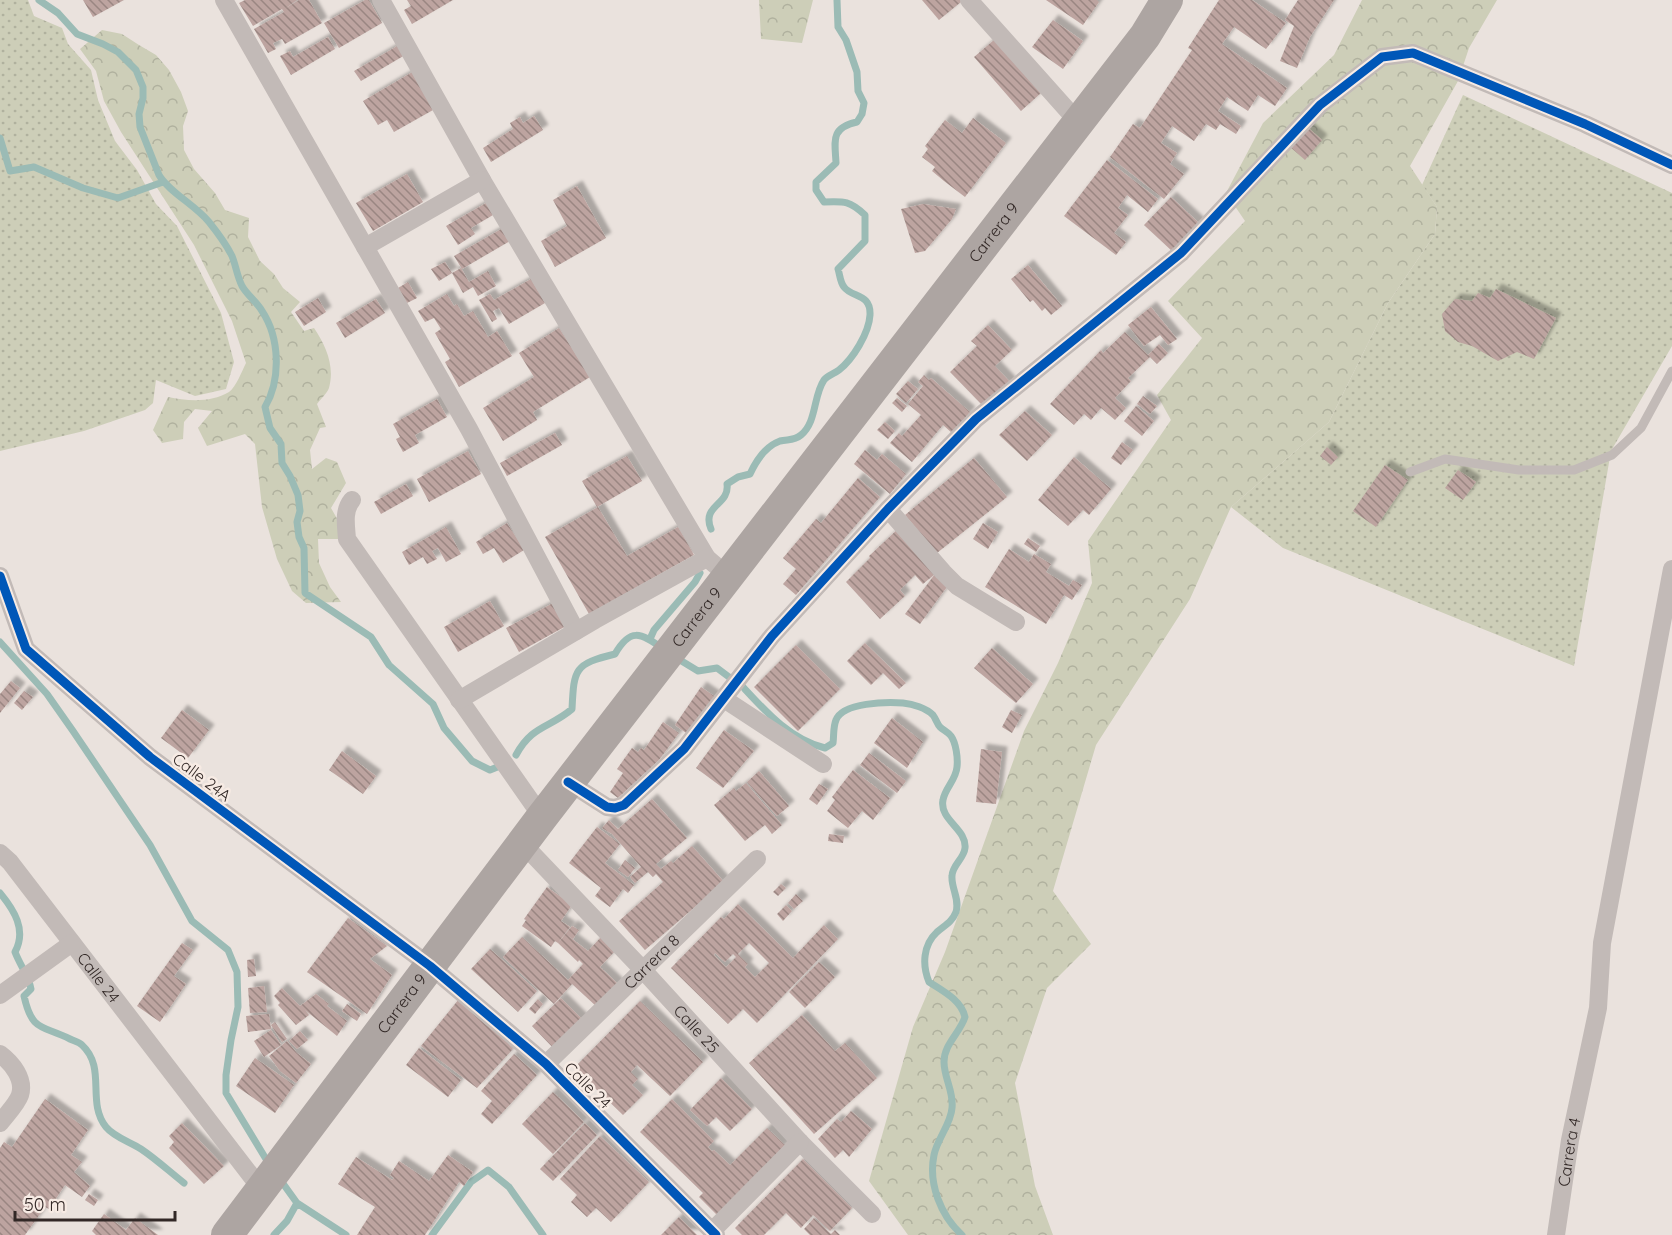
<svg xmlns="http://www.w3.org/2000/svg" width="1672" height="1235" font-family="Quicksand,sans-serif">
	<defs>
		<pattern id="grass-dots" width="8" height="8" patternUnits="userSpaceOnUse" patternTransform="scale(1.5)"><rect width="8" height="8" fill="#cdceb8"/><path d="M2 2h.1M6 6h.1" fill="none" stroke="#b0b19e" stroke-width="1.8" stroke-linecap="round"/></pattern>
		<pattern id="forest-crowns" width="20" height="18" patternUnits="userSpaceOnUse" patternTransform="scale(1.5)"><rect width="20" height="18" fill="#cdceb8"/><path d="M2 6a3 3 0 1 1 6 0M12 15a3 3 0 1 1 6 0" fill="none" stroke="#b0b19e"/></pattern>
		<pattern id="building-back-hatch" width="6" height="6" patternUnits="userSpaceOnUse" patternTransform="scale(1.5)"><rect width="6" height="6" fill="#bda4a0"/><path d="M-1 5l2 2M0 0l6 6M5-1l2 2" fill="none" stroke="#9a8682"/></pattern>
		<filter id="shadow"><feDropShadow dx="5.5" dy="-5.5" stdDeviation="1.5" flood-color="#0004"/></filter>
	</defs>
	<rect width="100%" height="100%" fill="#eae2dd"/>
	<path fill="url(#grass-dots)" d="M0,0H28L34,16L62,28L68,44L91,70L98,100L115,141L137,170L156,204L177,226L221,313L234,362L226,389L195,396L156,380L153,403L145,410L84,431L0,451Z
		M1463,95L1672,193V346L1611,451L1574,666L1283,548L1231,507L1329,422L1388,303L1435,234L1437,207L1422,185Z"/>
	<path fill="url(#forest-crowns)" d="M759,0H813L802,43L761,39Z
		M1362,0H1497L1469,48L1458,81L1410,166L1437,207L1435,234L1388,303L1329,422L1231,507L1190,599L1096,745L1053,891L1091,944L1047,988L1015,1083L1035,1186L1053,1235H908L869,1181L913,1027L945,952L1024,731L1058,663L1092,583L1088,541L1171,420L1157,395L1202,338L1168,301L1245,221L1226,193L1263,123L1334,55Z
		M102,30L122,34L139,45L156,55L169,70L181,92L188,111L183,126L184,150L194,169L215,193L225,210L249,218L248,237L260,261L274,274L283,288L300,302L291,312L304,331L314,328C326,346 335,366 329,388C327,393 321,399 317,404L326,427L320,428L310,450L312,469L326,458L337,462L346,483L331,508L343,529L340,539H318L319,563L330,587L341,602L306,603L292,591L277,559L262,507L255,444L245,434L207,446L198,428L212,411L195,409L184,422L183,439L162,443L153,430L168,397C187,401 211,403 229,392C236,387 242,371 246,363L232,321L194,245L121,132L104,101L96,71L80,49Z"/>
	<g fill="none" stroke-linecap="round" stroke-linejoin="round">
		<path stroke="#9bbbb5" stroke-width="7" d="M39,0L58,13L77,34L103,44L118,52L136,70L143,87V98L139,114L140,127L159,175C169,192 195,205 209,222C217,232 226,244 232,256C236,266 237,276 242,286C247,295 257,302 262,311C280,338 281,380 265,407L270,428L281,444L282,463L290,476L298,495L300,511L297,522L299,537L304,548L305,593L371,637L389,665L433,704L444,728L472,761L490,770L500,766
			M0,138L10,171L34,167L83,188L118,198L163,182
			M711,529C701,505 730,505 727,484L738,477L750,474C756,461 766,446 780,441C788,439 794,441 801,435C817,422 813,396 824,380C828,375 834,374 839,370C853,359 869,333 870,315C871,293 852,298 844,287C840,282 840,275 838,269L865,241V215C850,201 845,201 824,202L816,190V182L836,163C835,141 830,128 857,122L862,114L864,103L858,91L857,72L846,40L838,27L837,0
			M650,639L654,630L695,582L700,573
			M0,642L47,694L73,731L150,845L192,921L228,950L237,972L238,1007L231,1040L226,1075V1093L269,1164
			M675,657L698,671L717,668L733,680
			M743,687C766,712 791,740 825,748L833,743C834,736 833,727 836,720C843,702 887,702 903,703C913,704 926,708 933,715C936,719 937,724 940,727C943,730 948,732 951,736C956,743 958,758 957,767C956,780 945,788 943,800C939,820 967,829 965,848C964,859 952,865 952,876C951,888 960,899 956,912C952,922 945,925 937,932C923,945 922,965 929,982C943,991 961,1000 965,1017C960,1033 944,1044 944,1062C944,1078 954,1092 952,1108C951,1124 937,1139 934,1155C928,1184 941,1216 962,1235
			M516,755C532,725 550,728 572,709C574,669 574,664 615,654C630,628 640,632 663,649
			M0,893C14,910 27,930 15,952C20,965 29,977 31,989L24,996C32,1032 42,1025 70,1039C74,1041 79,1042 82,1045C107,1068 86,1102 106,1127C114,1137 130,1142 141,1149C156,1159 170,1172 184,1183
			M279,1178L297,1203L346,1235
			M274,1235L287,1221L297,1203
			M432,1235L471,1182L488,1170L509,1187L543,1235"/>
	</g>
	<path fill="url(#building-back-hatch)" fill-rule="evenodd" filter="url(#shadow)" d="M83,0H124L93,17Z
		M245,0H297L286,8L299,0H309L322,23L285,44L282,39L273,43L276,49L268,53L254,29L284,12L282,9L253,26L239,3Z
		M365,0H369L382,23L339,48L324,23Z
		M407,0H453L412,24L404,10L411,6Z
		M922,0H960L961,2L939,20Z
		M1046,0H1097L1099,2L1083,25Z
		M1219,0H1252L1286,23L1266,49L1234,27L1222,44L1287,88L1275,106L1258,95L1248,111L1227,97L1218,111L1241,126L1236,134L1220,124L1216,130L1206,124L1194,141L1172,126L1161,143L1177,153L1170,164L1184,174L1164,199L1110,157L1133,124L1140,128L1192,50L1188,48Z
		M1298,0H1334L1310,37L1297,68L1280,61L1294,26L1285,20Z
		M1053,20L1083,41L1063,69L1032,47Z
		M328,37L335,49L291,75L280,56L290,51L293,57Z
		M994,40L1041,93L1021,111L974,57Z
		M399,45L405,55L361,81L354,71Z
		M414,71L433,110L394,132L387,120L378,125L363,101Z
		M534,116L543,130L491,162L483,148L513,129L510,123L520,117L523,123Z
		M973,118L1006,143L965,197L944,181L932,171L935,167L922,157L928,149L925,146L945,120L962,133Z
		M1306,126L1322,140L1305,160L1289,146Z
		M1107,160L1158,199L1148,212L1127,195L1118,208L1128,215L1114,233L1126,242L1116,255L1064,216Z
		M407,174L423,202L373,231L356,203Z
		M577,186L606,238L555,267L541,241L567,226L553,200Z
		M1171,197L1200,224L1173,252L1144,225Z
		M486,203L493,215L471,228L475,234L458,245L446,226Z
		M923,204L956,209L952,219L925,251L915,253L901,209Z
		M503,228L510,241L462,269L454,256Z
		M445,262L452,273L439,281L431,269Z
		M1028,265L1062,306L1051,315L1045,308L1042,311L1033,300L1030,302L1011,279Z
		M461,268L469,282L488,271L496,286L478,296L473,287L463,293L452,273Z
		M531,279L545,303L509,324L499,308L493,311L497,319L492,322L479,300L490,294L494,300Z
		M408,282L417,298L407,303L398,288Z
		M1496,289L1556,318L1534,359L1517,352L1498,361L1472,346L1458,342L1445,331L1442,314L1455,299L1472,301L1478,293L1490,298Z
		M447,294L454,306L457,304L464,316L473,311L488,337L497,331L512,356L459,387L445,362L450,359L435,333L441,329L434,318L425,322L418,311Z
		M318,298L326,312L304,326L295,312Z
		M376,299L385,313L345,338L336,323Z
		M1151,307L1177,339L1168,345L1160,335L1144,346L1128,325Z
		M988,325L1012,350L995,366L1011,383L985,408L950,372L977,346L971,341Z
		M559,328L590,377L533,412L537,420L503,441L483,408L534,377L519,353Z
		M1125,332L1148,355L1159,344L1168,353L1157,364L1150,357L1128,378L1131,381L1115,398L1126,408L1115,420L1101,408L1091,420L1084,414L1074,425L1050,404L1101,350L1103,353Z
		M924,375L929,380L931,378L970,412L952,433L943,425L912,462L890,443L899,433L902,436L921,415L908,404L923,386L918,382Z
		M908,381L918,389L906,403L896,394Z
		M1143,396L1157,406L1150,414L1137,404Z
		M897,398L907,406L902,412L892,403Z
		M437,399L447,417L415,435L419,443L403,452L396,439L400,437L393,424Z
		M1136,406L1154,421L1142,436L1124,421Z
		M1025,411L1052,435L1027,461L999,435Z
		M885,422L895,431L888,439L877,430Z
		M555,433L562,445L507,476L500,463Z
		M1122,442L1133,450L1121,465L1111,458Z
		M1327,447L1338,457L1331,465L1320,456Z
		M865,450L877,460L882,454L906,474L890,494L854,464Z
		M468,451L481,474L429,502L417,479Z
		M627,456L642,481L597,507L582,481Z
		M1074,457L1111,489L1089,515L1083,510L1068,526L1038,500Z
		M974,458L1007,497L937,553L905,515Z
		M1385,465L1408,480L1376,527L1353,511Z
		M1458,470L1476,482L1463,500L1445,488Z
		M858,478L880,497L796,595L783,584L796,569L783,558L816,519L821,523Z
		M406,484L413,496L381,514L374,502Z
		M598,507L627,556L678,527L694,555L589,614L545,537Z
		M507,523L524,550L503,563L494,548L483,554L476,542Z
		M983,523L998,532L988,549L973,539Z
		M446,527L461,554L446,562L438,548L432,551L437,559L427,564L423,557L409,565L402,552Z
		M899,528L949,584L920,624L905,614L935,574L923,584L915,575L900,590L905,596L880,619L846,582L870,558L869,556Z
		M1028,538L1040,546L1036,552L1024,544Z
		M1009,549L1029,562L1034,554L1051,564L1046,572L1069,586L1073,580L1082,585L1072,600L1064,595L1046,624L985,587Z
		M490,601L504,626L458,652L444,627Z
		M555,602L568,625L519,652L506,628Z
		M865,643L906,683L899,689L883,673L871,685L847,661Z
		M796,645L840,689L798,731L754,687Z
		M992,648L1033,684L1016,703L974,668Z
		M11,681L20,688L0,713V694Z
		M701,687L720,700L693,738L675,725Z
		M24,691L33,697L22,710L14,703Z
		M182,710L209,730L188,758L161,738Z
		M1011,710L1022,715L1012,733L1002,727Z
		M892,718L923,742L907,768L874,743Z
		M663,722L679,733L659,760L618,798L610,792L623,773L617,769L632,748L638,752L641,748L644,750Z
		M724,730L754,751L723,788L696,768Z
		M981,749L1002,752L996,804L976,802Z
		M342,751L376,776L363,794L329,770Z
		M869,753L906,781L897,793L860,765Z
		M853,770L890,798L873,820L862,811L848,828L827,811L835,800L832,797Z
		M759,771L789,806L777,816L747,782Z
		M746,783L782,825L772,834L765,825L745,841L714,805L734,788L736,791Z
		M819,784L828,789L817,805L809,799Z
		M652,799L687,838L656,864L661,869L671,861L673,863L692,846L724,882L645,950L619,921L663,882L656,874L653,877L648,872L635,883L630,877L641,867L612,834L602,828L609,820L618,829Z
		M597,827L620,844L605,863L634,885L628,893L623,889L610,907L595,896L601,888L569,863Z
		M829,834L844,836L843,843L828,841Z
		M625,860L635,868L628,877L618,870Z
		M781,884L786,888L778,896L773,892Z
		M547,887L572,905L561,921L570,927L558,943L572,926L579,930L573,939L567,935L588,951L602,936L616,950L600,967L618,984L597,1007L572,984L554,1004L503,957L522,937L568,980L583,964L579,960L578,962L558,943L555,941L551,947L522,926L526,920L524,919Z
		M796,894L803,901L794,909L788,903Z
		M738,904L793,958L824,925L838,939L757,1023L743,1009L728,1024L671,968L721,917L724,919ZM749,943L769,963L755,977L745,967L748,964L738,954ZM715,953L725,962L733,954L736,957L726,967L714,955Z
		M786,905L792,911L783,921L777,914Z
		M348,918L387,946L370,959L392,975L367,1014L307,972Z
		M182,943L193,950L174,976L186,984L160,1022L137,1006Z
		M490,949L537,991L518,1012L471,969Z
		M254,959L256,976L248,977L247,960Z
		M819,962L835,977L805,1008L789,992Z
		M264,986L267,1012L250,1013L248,988Z
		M282,988L300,1006L316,994L329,1004L327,1006L347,1021L337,1036L305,1010L309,1015L296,1025L278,1005L280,1003L274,996Z
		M561,998L588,1025L559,1054L532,1026Z
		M459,999L488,1022L513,1049L477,1088L421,1046Z
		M538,999L543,1004L535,1014L529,1009Z
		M640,1001L703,1062L670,1096L637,1065L631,1072L638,1079L632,1085L643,1095L623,1115L574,1068Z
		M347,1004L361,1014L357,1021L342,1011Z
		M269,1014L271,1029L248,1032L246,1016Z
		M802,1015L835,1051L845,1043L877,1078L814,1134L749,1063Z
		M275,1022L287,1039L282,1042L271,1025Z
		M271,1030L281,1045L264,1057L254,1041Z
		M300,1031L308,1040L297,1049L289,1041Z
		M287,1041L297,1053L311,1064L296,1083L280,1071L269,1056Z
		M419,1048L461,1080L448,1097L406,1065Z
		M514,1054L537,1075L492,1124L481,1114L492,1101L481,1091Z
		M255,1058L294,1085L275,1113L236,1086Z
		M721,1078L752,1109L730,1131L716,1117L707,1126L690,1110Z
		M553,1092L584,1122L553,1154L522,1124Z
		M45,1099L88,1130L71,1155L82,1162L74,1172L90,1186L82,1197L65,1185L49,1209L45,1207L25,1235H0V1148L4,1142L12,1147Z
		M672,1099L714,1141L708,1147L712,1151L714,1150L730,1165L767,1128L785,1145L717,1215L699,1197L703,1193L640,1132Z
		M851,1111L872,1129L849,1157L843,1150L835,1158L818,1139L837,1119L841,1122Z
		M182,1123L224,1166L204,1184L169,1148L174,1142L169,1136Z
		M585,1123L597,1135L553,1181L540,1169Z
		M600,1136L649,1182L611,1222L596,1208L587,1217L571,1202L577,1195L560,1179Z
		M448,1155L473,1172L464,1186L459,1182L425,1235H357L375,1207L338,1184L356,1157L392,1180L394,1178L390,1175L399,1161L429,1181Z
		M803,1159L852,1208L830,1231L813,1215L801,1228L786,1213L764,1235H742L735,1228Z
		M89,1194L98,1200L94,1206L85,1200Z
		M104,1214L126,1230L135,1218L158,1235H96L92,1231Z
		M679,1217L697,1235H661Z
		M814,1218L831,1234L835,1230L840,1235H810L804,1229Z"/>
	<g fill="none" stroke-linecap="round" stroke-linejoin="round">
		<path stroke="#c2bab7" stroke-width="9" d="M1410,472L1445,459L1519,470H1574L1612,455L1641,428L1672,371"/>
		<g stroke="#c2bab7" stroke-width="18">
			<path d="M224,0L469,429L576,631"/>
			<path d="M381,0L482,180L707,558L728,576"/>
			<path d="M969,0L1078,122"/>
			<path d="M365,247L482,180"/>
			<path d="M352,500C343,511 346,525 347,539L542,817"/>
			<path d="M888,509L943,572L957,586L1016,622"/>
			<path d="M0,576L26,649L150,757L430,966L546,1064L716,1235"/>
			<path d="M724,699L823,764"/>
			<path d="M459,700L595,620L707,558"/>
			<path d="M568,782L607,807L615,808L624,805L684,749L772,636L888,509L976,419L1181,253L1320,105L1382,57L1413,53L1585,124L1672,165"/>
			<path id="s1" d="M522,843L643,970L800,1142L872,1214"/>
			<path id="s2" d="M0,853L10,862L262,1190"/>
			<path d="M0,995L72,943"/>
			<path d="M0,1054C12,1063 25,1079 20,1095C17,1104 6,1115 0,1123"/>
			<path id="s3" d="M546,1064L757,859"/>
			<path d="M712,1231L800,1142"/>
			<path id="s4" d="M1556,1235L1570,1140L1598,1008L1602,943L1672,569"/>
		</g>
		<path stroke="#ada5a2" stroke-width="32" id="s5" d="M227,1235L542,817L1145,36L1167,0"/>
		<defs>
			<path id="cycleway" d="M0,576L26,649L150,757L430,966L546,1064L716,1235
				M568,782L607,807L615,808L624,805L684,749L772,636L888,509L976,419L1181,253L1320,105L1382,57L1413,53L1585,124L1672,165"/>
		</defs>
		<use href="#cycleway" stroke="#f7ebe4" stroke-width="13"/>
		<use href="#cycleway" stroke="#0057b8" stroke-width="9"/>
	</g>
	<g text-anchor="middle" stroke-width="5" stroke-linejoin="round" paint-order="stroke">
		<g font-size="16" fill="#322826" stroke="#f7ebe4">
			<text dy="6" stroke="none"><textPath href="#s5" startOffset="1262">Carrera 9</textPath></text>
			<text dy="6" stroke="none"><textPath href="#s5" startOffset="776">Carrera 9</textPath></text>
			<text transform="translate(202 777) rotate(37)" y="6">Calle 24A</text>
			<text dy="6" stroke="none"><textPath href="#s3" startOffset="147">Carrera 8</textPath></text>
			<text dy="6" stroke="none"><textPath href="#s2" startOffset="159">Calle 24</textPath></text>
			<text dy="6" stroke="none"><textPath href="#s5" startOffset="290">Carrera 9</textPath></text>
			<text dy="6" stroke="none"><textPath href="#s1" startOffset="255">Calle 25</textPath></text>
			<text transform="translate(588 1085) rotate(45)" y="6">Calle 24</text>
			<text dy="6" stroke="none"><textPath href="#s4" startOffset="84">Carrera 4</textPath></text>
		</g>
	</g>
	<path d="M15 1211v9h160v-9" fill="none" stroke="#322826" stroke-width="3"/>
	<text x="24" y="1211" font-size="18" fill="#322826" stroke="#f7ebe4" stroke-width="4.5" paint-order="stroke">50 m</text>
</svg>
